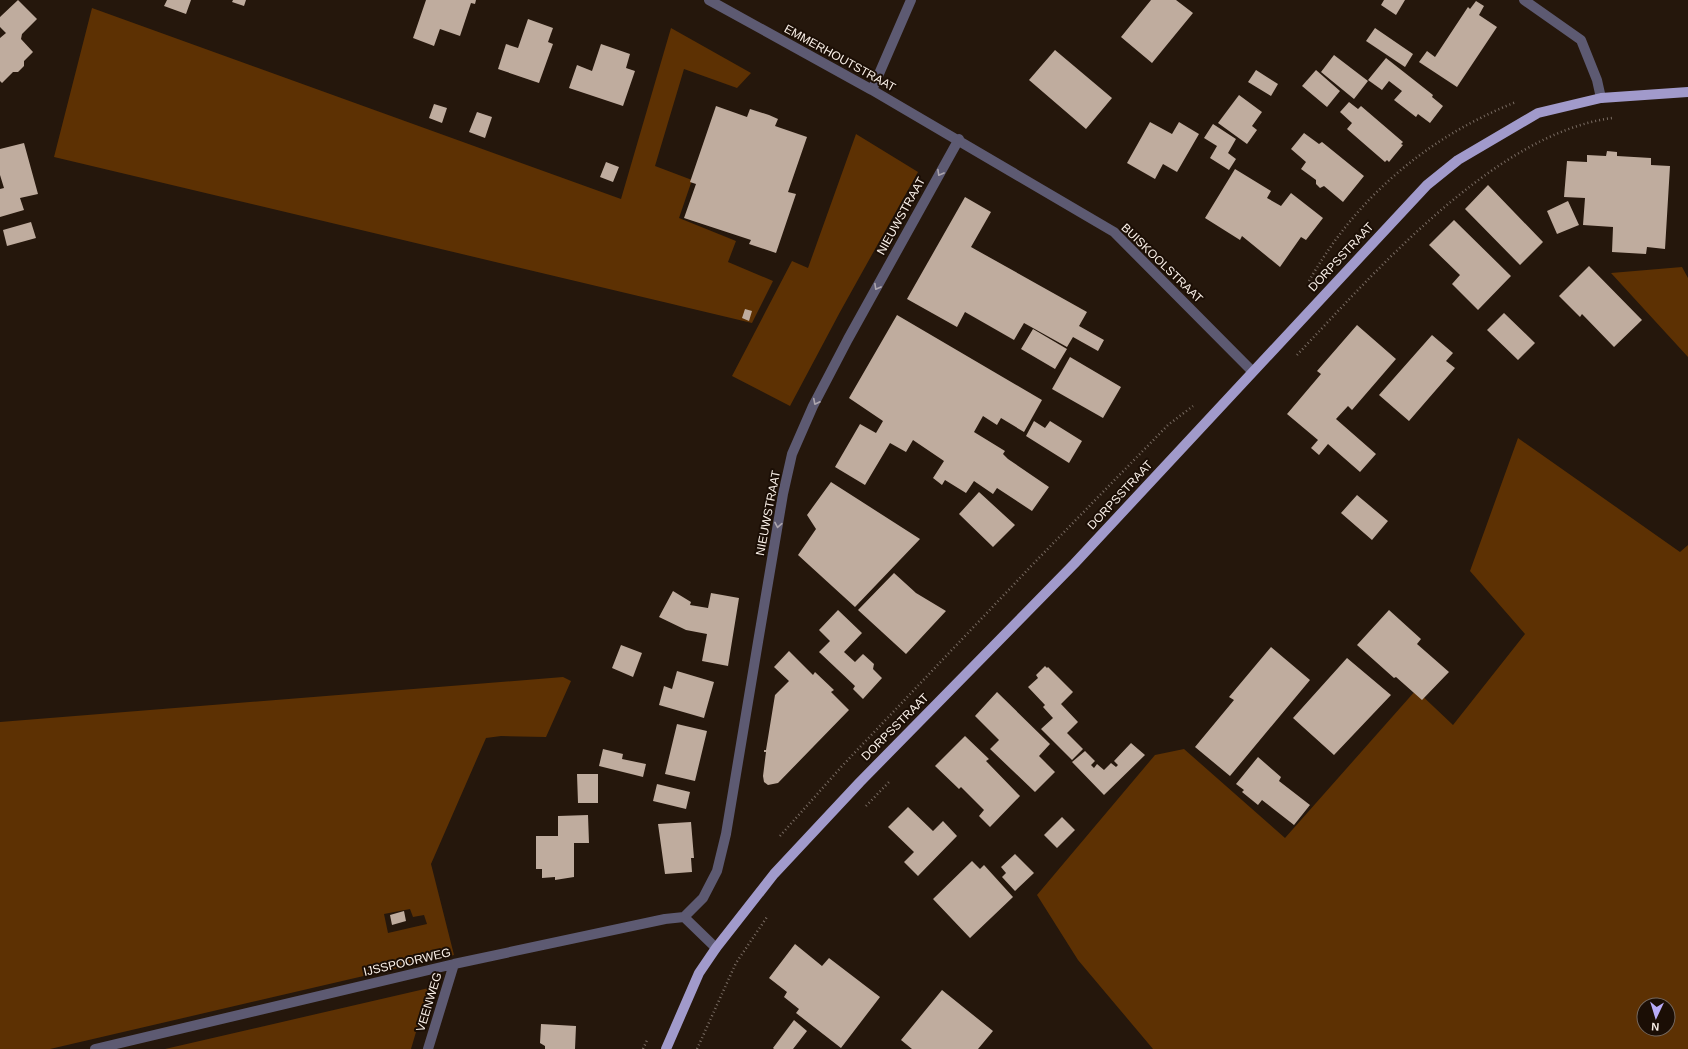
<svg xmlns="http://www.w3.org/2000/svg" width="1688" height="1049" font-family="Helvetica,sans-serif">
	<rect width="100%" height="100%" fill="#25170c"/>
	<path fill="#5d3103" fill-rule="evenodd" d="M92,8L621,199L671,28L751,73L737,88L684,69L655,166L692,180L679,218L736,241L728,262L773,281L752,323L54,157Z
		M856,134L918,172L840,312L790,406L732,376L792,261L808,268Z
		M1682,267L1688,278V357L1611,273Z
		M1518,438L1680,552L1688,545V1049H1153L1078,960L1037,895L1155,755L1184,749L1285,838L1416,690L1453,725L1525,634L1470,571ZM1644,1005H1668V1029H1644Z
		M563,677L571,681L546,737L501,736L486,738L431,864L454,955L50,1049H0V722ZM410,909L413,917L424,915L427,924L388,933L384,914Z
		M429,988L411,1049H165Z"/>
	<path fill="#bfac9e" d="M18,0L37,19L22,34L21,39L33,52L24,61V66L18,72H13L2,83L0,81V38L6,33L0,27V17Z
		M167,0H191L186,14L164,6Z
		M233,0H246L244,6L232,2Z
		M426,0H476L475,4L471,3L460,36L440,29L434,46L413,38Z
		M1151,0H1176L1193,13L1152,63L1121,37Z
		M1384,0H1405L1396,15L1381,5Z
		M1476,1L1484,6L1479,15L1497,27L1457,87L1419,62L1427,51L1435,57L1468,7L1470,9Z
		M528,19L553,28L548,42L553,44L539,83L498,69L506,44L518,48Z
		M1375,28L1413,54L1405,67L1366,41Z
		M601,44L630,54L626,68L635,71L623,106L569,88L577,65L592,71Z
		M1055,50L1112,98L1086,129L1029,80Z
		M1334,55L1368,81L1354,99L1321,72Z
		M1386,58L1433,95L1432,97L1443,106L1430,123L1418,114L1416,117L1394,100L1402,91L1389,81L1382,90L1368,80Z
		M1256,70L1278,84L1271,96L1248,82Z
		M1316,70L1340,91L1327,107L1302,86Z
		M1239,95L1262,112L1252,126L1257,130L1247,144L1218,123Z
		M1349,102L1358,109L1361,106L1403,142L1401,144L1403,145L1389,162L1387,160L1385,162L1347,129L1352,123L1340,112Z
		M434,104L447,108L442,123L429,118Z
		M716,106L747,117L750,109L769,115L778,119L775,126L807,137L788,192L796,194L776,253L749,244L751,240L684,218L696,184L690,182Z
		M477,112L492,117L485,138L469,132Z
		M1150,122L1172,134L1179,122L1199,134L1177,172L1163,164L1155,179L1127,163Z
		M1213,124L1236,139L1228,153L1236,159L1229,170L1210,158L1217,146L1204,138Z
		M1304,133L1319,144L1322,142L1364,176L1343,202L1324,186L1320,188L1316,184V180L1301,169L1306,162L1291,149Z
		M24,143L38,194L20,198L24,210L0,217V189L4,188L0,175V149Z
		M1607,151L1617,152V156L1651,158V165L1670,166L1665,249L1647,247L1646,254L1612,252L1613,227L1583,225L1585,198L1564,197L1567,161L1587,162V155L1606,156Z
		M606,162L619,167L613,182L600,177Z
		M1235,169L1271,191L1267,198L1281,206L1291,193L1323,218L1306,240L1301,237L1280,267L1242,236L1240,240L1205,218Z
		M1488,185L1543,242L1520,265L1465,209Z
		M965,197L991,212L971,247L1087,312L1079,326L1104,340L1098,351L1073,337L1067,347L1024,323L1014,340L965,312L957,327L907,299Z
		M1568,201L1579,225L1557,234L1547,211Z
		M1454,220L1511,276L1478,310L1452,284L1460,275L1429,245Z
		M31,222L36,238L7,246L3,230Z
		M1589,266L1642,320L1614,347L1582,314L1580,317L1559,296Z
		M745,309L752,311L749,321L742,318Z
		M1504,313L1535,343L1518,360L1487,330Z
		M897,315L1042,400L1024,432L1001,418L997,425L983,416L974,432L1005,451L1003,454L1008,459L1049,487L1032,511L997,488L993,494L974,481L966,493L945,480L942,485L933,478L944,461L913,440L906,452L890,443L865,485L835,467L860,424L876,433L883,421L849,398Z
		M1357,325L1396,359L1352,410L1348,406L1336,419L1376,454L1360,472L1328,444L1319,455L1311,448L1318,440L1287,414L1321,374L1317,371Z
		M1033,329L1067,349L1055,369L1021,349Z
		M1432,335L1453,353L1446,361L1455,368L1409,421L1379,395Z
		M1070,357L1121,387L1103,418L1052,389Z
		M1034,421L1045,428L1050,421L1082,441L1069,463L1026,436Z
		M831,482L920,539L855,607L798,555L816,529L807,515Z
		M979,492L1015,525L993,547L959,514Z
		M1357,495L1388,521L1372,540L1341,513Z
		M894,573L916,593L946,611L906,654L858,610Z
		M673,591L691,602L690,605L708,608L711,593L739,598L728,666L702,661L707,634L686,630L659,617Z
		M838,610L862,633L844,652L855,662L863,654L874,664L873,669L882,678L863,699L853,689L855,686L819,652L830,641L819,630Z
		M1389,610L1421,639L1417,644L1449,672L1422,700L1396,677L1394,678L1357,645Z
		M621,645L642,653L633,677L612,668Z
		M1271,647L1310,680L1230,776L1195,747L1234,700L1229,697Z
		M789,651L813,675L815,672L834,690L831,692L849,710L778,783L768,785L764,782L763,776L766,752H764V750H766L775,695L789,681L774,667Z
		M1347,658L1391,695L1334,755L1293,718Z
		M1045,666L1047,668L1048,667L1073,692L1061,704L1078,722L1067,733L1083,749L1072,760L1041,729L1053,718L1043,707L1045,705L1028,687L1038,678L1036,675Z
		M677,671L714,682L704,718L659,705L664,686L672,689Z
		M997,692L1050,744L1039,756L1055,772L1035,792L990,749L999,740L975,716Z
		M677,724L707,731L695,781L665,774Z
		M965,736L989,759L986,761L1020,796L990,827L979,816L984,810L961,787L959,789L935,766Z
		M1131,743L1145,755L1104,795L1072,762L1085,751L1095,761L1091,765L1094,768L1097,764L1104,770L1111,763L1116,767L1118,765L1114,761Z
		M603,749L623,754L622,759L646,764L643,777L599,766Z
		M1258,757L1281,777L1279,781L1310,805L1294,825L1262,800L1258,805L1242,792L1244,790L1236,784Z
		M577,774H598V803H578Z
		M657,784L690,792L686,809L653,801Z
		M908,807L933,831L943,821L957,836L918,876L904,862L914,852L888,827Z
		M588,815L589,843H574V877L555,880V877L542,878V869H536V836H558V816Z
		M1062,817L1075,830L1057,848L1044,835Z
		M691,822L694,858H691L692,872L665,874L658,824Z
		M1015,854L1034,873L1015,891L1002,877L1006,873L1001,867Z
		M972,861L980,869L984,865L1013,897L970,938L933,899Z
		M404,911L406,921L392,925L390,915Z
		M795,944L822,966L829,958L880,997L841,1048L796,1013L799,1009L784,997L787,992L769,978Z
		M942,990L993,1031L978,1049H912L901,1040Z
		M794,1020L807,1031L793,1049H774L773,1048Z
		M541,1024L576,1026L575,1049H545V1046L540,1043Z"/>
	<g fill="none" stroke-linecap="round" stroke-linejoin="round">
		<path stroke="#7a6d64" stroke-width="2.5" stroke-dasharray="1 3" stroke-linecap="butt" d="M1309,281C1357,197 1426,138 1516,102
			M1297,355C1375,272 1494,134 1612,118
			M866,806L890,781
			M780,836L843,765L1036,561L1168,425L1193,406
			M643,1049L648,1038
			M697,1049L736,963L767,917"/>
		<path stroke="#5d5a72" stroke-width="10" d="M709,0L872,90L1114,232L1252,371
			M1524,0L1581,40L1597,80L1601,98
			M872,90L911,0
			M684,917L703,898L717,871L726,834L758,642L783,494L792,454L813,406L848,339L959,139
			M95,1049L454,964L665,919L684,917L716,948
			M428,1049L454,964"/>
		<path stroke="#a19acb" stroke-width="10" d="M666,1049L699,973L716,948L774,874L860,782L1074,564L1427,185L1458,160L1538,113L1601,98L1688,92"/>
	</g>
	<defs><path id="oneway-chevron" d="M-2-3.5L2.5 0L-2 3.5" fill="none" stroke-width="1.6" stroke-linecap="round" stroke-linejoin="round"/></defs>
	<g stroke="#aca5ad">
		<use href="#oneway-chevron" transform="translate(940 173) rotate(119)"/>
		<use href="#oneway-chevron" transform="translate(877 287) rotate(119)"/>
		<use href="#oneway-chevron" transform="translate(816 402) rotate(117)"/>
		<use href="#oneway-chevron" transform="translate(778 525) rotate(100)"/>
	</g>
	<g text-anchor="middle" stroke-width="4" stroke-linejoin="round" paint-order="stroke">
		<g font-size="12" fill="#faf0e8" stroke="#1b0e05">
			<text transform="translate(840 58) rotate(29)" y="4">EMMERHOUTSTRAAT</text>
			<text transform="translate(901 216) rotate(-61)" y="4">NIEUWSTRAAT</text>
			<text transform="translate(1341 257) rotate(-47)" y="4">DORPSSTRAAT</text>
			<text transform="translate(1162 263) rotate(44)" y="4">BUISKOOLSTRAAT</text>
			<text transform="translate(1120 495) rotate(-47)" y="4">DORPSSTRAAT</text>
			<text transform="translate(768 513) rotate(-79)" y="4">NIEUWSTRAAT</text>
			<text transform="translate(895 727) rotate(-45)" y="4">DORPSSTRAAT</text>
			<text transform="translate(407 962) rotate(-13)" y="4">IJSSPOORWEG</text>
			<text transform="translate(429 1002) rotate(-73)" y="4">VEENWEG</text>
		</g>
	</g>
	<g transform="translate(1656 1017) rotate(184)"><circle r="19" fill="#1b0e05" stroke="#746860"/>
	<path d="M0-3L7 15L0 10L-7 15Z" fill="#b8abf7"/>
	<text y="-6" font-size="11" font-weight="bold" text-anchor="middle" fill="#faf0e8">N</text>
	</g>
</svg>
